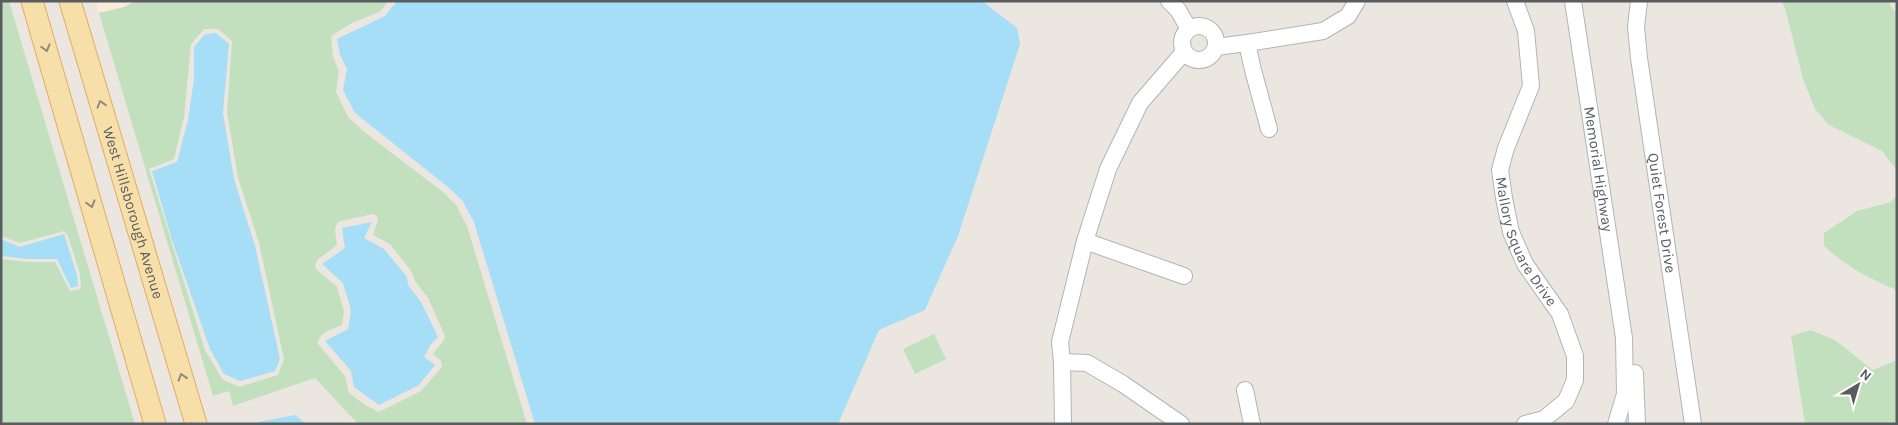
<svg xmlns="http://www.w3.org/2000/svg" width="1898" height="425" font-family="Karla,sans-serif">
	<rect width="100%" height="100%" fill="#ebe7e0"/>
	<path fill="#faecd6" d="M96,1H136L124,7L99,13Z"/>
	<path fill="#c3e0be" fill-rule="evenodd" d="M1,1H9L135,424H1V259L28,262H55L70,291L81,289L80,274L68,236L64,231L20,243L1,236Z
		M136,1H388L381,11L350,24L331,36L333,57L339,71L336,92L348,117L368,135L443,192L456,205L467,226L527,424H358L315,378L233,406L229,391L213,396L99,13L124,7ZM204,29H218L232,41L227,113L238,178L259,243L284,359L278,375L239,387L222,379L205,350L149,169L174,159L184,117L191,44ZM373,214L377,216L378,220L373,235L390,244L412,272L415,281L428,298L445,336L444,340L433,354L441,361L442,367L421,391L379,412L365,405L349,393L345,376L318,344C318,333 333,329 342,325L344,311L337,287L317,270L315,266L317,260L337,245L335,230L337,223L341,221Z
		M1781,1H1889L1891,7L1897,13V170L1882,151L1829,125L1815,109L1803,79L1785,8Z
		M1897,195V290C1869,279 1846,266 1824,246V233L1857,211L1891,202Z
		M1811,330L1835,340L1873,370L1897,360V424H1805L1791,336Z
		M934,334L946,359L915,374L903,349Z"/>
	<path fill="#a5def6" d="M397,1H982L1017,28L1020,44L958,236L925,310L879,330L838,424H535L474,222L462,200L448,187L355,113L343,90L347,69L340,55L337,39L385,16Z
		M216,33L229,44L223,113L234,179L255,246L280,359L275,371L240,381L224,374L210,349L172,240L152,171L177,162L188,120L194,79V47L205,34Z
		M372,222L364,238L384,249L407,277L408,285L421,302L438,337L431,344L424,357L435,365L419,385L379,405L354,387L351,371L325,341L348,329L351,310L343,283L322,264L345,248L342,228Z
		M64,234L77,275L78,286L71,288L57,259H29L1,256V239L20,247Z
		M295,415L306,424H255L258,422Z"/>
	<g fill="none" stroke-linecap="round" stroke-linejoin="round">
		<defs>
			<g id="minor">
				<path d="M1169,1L1178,10L1189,29"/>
				<path id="s1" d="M1515,1L1526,31L1531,86L1506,148L1500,170L1504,198L1511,232L1525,264L1560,314L1575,356V380L1566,401L1544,419L1525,424"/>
				<path id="s2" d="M1573,1L1624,338L1625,394L1616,424"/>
				<path id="s3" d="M1639,1L1636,27L1639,58L1693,424"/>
				<circle cx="1199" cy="43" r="17"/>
				<path d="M1247,43L1253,70L1269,129"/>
				<path d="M1216,47L1247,43L1323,31L1348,16L1357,1"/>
				<path d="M1184,52L1140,103L1108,169L1085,241L1184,276"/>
				<path d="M1062,362L1087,363L1123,384L1181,424"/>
				<path d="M1635,373L1637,424"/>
				<path d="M1245,390L1252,424"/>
				<path d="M1063,424L1062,362L1060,342L1085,241"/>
			</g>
			<g id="major">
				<path d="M32,1L155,424"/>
				<path id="s4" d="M70,1L196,424"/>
			</g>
		</defs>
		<use href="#minor" stroke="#b1b4b7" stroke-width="18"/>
		<use href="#major" stroke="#e3ac61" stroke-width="23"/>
		<use href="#minor" stroke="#fff" stroke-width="16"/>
		<use href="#major" stroke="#f7dfa9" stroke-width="21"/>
	</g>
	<defs><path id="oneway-chevron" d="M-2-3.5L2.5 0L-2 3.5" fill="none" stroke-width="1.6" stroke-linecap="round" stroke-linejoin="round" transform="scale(1.25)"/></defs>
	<g stroke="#908a7a">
		<use href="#oneway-chevron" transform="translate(46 48) rotate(74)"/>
		<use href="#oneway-chevron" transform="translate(101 104) rotate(-107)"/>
		<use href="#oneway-chevron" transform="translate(91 204) rotate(74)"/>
		<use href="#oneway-chevron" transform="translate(182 377) rotate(-107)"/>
	</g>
	<g text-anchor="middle" stroke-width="4" stroke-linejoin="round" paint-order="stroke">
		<g font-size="15" fill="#595d60" stroke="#fff">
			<text dy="5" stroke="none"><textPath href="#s2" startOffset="170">Memorial Highway</textPath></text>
			<text dy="5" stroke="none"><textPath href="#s4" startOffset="221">West Hillsborough Avenue</textPath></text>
			<text dy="5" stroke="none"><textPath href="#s3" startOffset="214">Quiet Forest Drive</textPath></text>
			<text dy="5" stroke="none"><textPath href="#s1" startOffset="254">Mallory Square Drive</textPath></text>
		</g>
	</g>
	<rect width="1898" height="425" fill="none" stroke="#595d60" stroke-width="5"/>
	<g transform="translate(1858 385) rotate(38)" stroke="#ffffff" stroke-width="4" paint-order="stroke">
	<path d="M0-4L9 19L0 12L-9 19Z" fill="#595d60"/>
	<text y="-8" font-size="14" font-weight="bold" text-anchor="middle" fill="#595d60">N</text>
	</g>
</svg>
